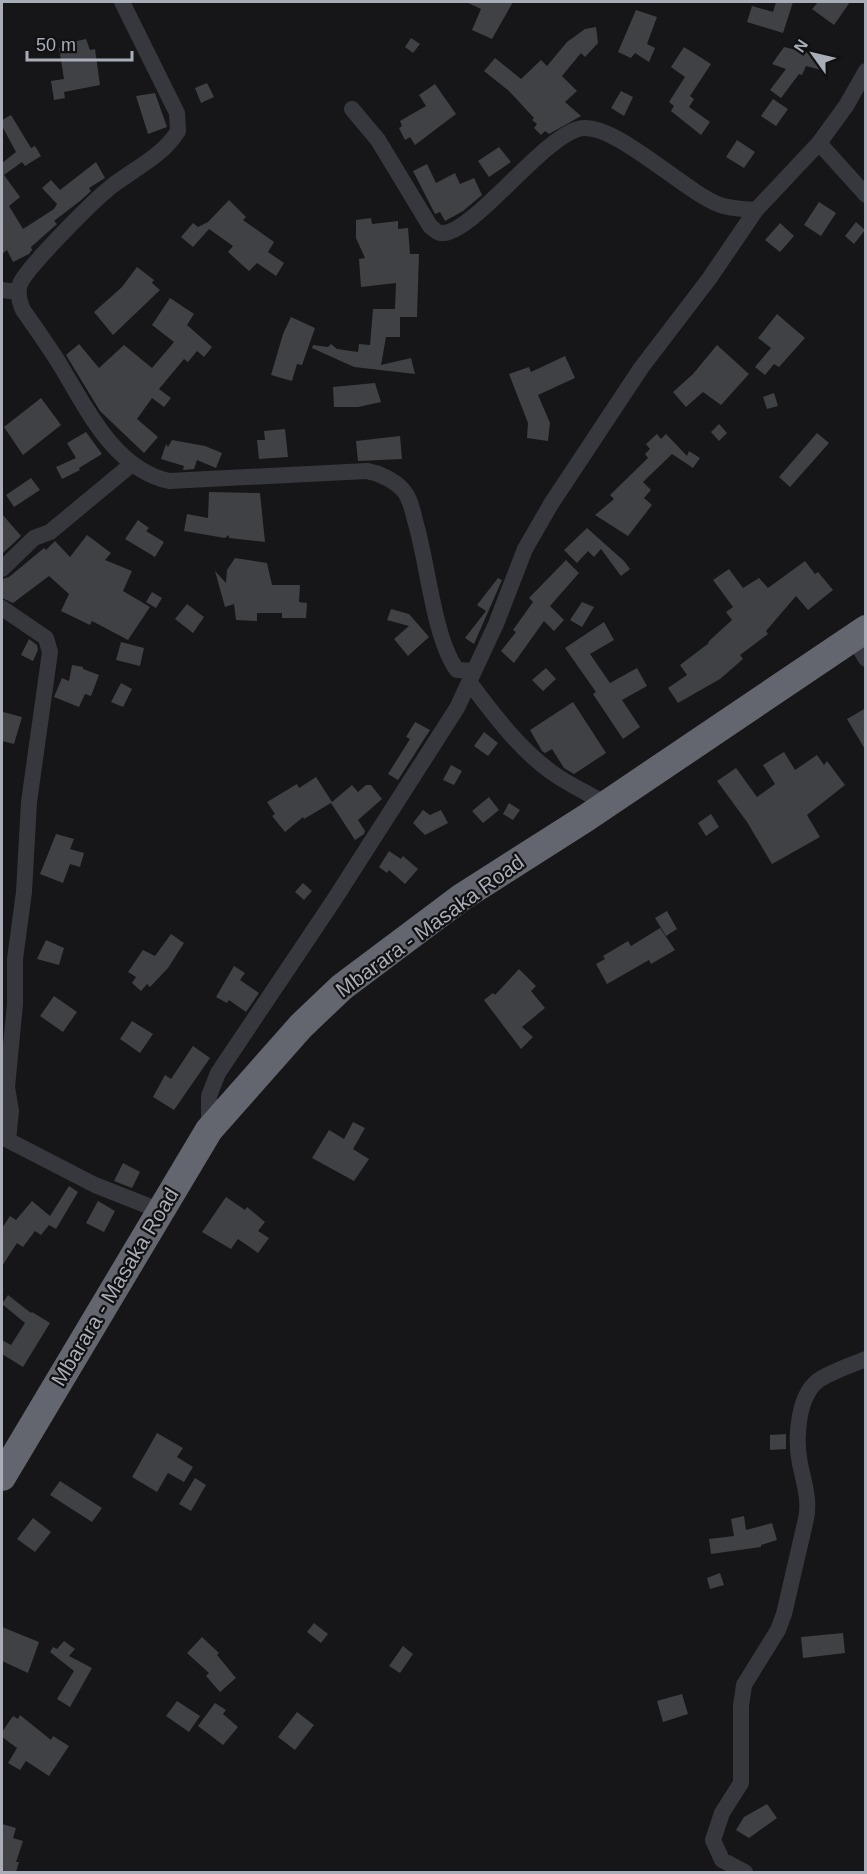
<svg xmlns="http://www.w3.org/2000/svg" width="867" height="1874" font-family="Arial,sans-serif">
	<rect width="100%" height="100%" fill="#161618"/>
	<path fill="#404145" d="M466,2H513L492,39L472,30L481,9Z
		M776,2H793L783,33L747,22L752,6L773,12Z
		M818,2H850L834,25L812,9Z
		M636,10L657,17L647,44L655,48L649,62L635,53L631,58L618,52Z
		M596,27L598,43L585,57L581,53L562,76L577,91L565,102L581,116L549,134L545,131L541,135L534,128L537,124L532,120L534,118L509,91L484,71L495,58L521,79L541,60L547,66L567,42L585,29Z
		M411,38L420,44L413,53L405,47Z
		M86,39L90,50L95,49L100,85L64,92L65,98L54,100L51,81L64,79L59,48L69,47L68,43Z
		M684,47L711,64L690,96L694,99L689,107L710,122L701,135L671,111L674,106L669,102L685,77L671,67Z
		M784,47L829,58L825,71L806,66L802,75L799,74L781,98L770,90L786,69L772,64Z
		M207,83L214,97L201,103L195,88Z
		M435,84L456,114L415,145L410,137L405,140L399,128L402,126L400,121L426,106L419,95Z
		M621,91L633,97L624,116L611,108Z
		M155,93L167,127L148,134L136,96Z
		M773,99L788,109L776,126L761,116Z
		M11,115L31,148L35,146L41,156L25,166L22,162L4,175L20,197L9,206L23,229L54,209L57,204L42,188L51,180L60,190L96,162L105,178L89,188L91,191L80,201L54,221L57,224L31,247L32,250L29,254L13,262L7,250L2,254V163L16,152L2,126V120Z
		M737,140L755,152L744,168L726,157Z
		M499,147L511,162L489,177L478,161Z
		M427,164L436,183L455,173L460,184L474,178L482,195L463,211L445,221L440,212L435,214L413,171Z
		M229,200L246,217L243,220L274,242L268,252L284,263L276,276L257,263L249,271L228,252L233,246L209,229L193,247L181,237L193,223L198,227L208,222Z
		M819,202L836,213L821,236L804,225Z
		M371,218L372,224L398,221V229L408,228L410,254H419L417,317H400V337H386L381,365L411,358L415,374L354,367L312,348L313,345L328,347L331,344L337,349L358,352L359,344L370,345L373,309H395L396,283L361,287L359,259L365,258L356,238V220Z
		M856,222L865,230L854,244L845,236Z
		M780,223L794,236L780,252L765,240Z
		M137,267L154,280L152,283L160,290L113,335L94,312L122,287Z
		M170,298L194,314L187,325L212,347L204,357L197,351L188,362L184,359L159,389L171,398L164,407L152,398L137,419L158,437L144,453L100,411L66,355L79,344L99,368L124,345L152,368L174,342L152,325Z
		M777,314L805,338L779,367L774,364L765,375L755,367L771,348L758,338Z
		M291,317L315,328L302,365L297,364L292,381L271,375L283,334Z
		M717,345L749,374L721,405L703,392L686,407L673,392L693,374Z
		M565,356L575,378L538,395L550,423L548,441L527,438L528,423L509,374L529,367L531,372Z
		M375,383L381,402L358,407H334L333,387Z
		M774,393L778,406L767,409L763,397Z
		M41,398L61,425L23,455L4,427Z
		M719,424L727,433L719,441L711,432Z
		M285,429L288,457L259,459L257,440H265L264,431Z
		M86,432L102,454L79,468L80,470L62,479L56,467L76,458L67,443Z
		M817,433L829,443L790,487L779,477Z
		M657,434L661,439L666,434L687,456L689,451L700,458L693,468L672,454L643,482L651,490L644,498L652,505L628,536L595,515L614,499L610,495L648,458L645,454L650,449L646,444Z
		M400,436L402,459L358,461L356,441Z
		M172,440L205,446L222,453L216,468L197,460L194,469L183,470L184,466L161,459L166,444L168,447Z
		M31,478L40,490L14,507L6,495Z
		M209,492L260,493L265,542L229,538V535L225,538L184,531L187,514L208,518Z
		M2,514L21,536L2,554Z
		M138,520L149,528L146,531L164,542L155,557L125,539Z
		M587,528L624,561L630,569L621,576L601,549L594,557L588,551L577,563L564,550Z
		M87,535L111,553L105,560L132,571L123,591L150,607L128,640L92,621L90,625L61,611L69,594L49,576L13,603L2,598V579L9,577L44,548L46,550L55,541L70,557Z
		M235,558L267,563L272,585H300L299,602L307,603L306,618H282V613H257V621L236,620L234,604L225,607L215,571L226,583L227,570Z
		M566,560L579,573L550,606L564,620L554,631L544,621L514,663L501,651L516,632L513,630L533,602L529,598Z
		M805,561L815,574L818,572L833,590L808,610L796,596L766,631L768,634L740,655L743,659L720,679L678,703L668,688L687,675L680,665L709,643L708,642L732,620L726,612L733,607L713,580L729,569L743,588L759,578L768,588Z
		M498,578L502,580L474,644L465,638L486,611L477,605Z
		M152,592L162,598L156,608L146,602Z
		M582,602L594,607L582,627L570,620Z
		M187,604L204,617L193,633L175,619Z
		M391,609L409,614L429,637L408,656L394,639L409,626L387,620Z
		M604,622L614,640L590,654L610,683L637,668L647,686L622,700L640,727L623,739L593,694L596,692L565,648Z
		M29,639L37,645L38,650L33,661L21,655Z
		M121,642L144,648L140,666L116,660Z
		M72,665L83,667V669L99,675L91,696L85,694L79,707L54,697L62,678L69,681Z
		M546,668L556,679L543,691L532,680Z
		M121,683L132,689L123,707L111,702Z
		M573,702L606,753L574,774L564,768L552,749L545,753L542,751L530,730Z
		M866,708V751L847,719Z
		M3,712L22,717L14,744L2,741Z
		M415,722L430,730L398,780L388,774L410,739L406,737Z
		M484,732L498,743L488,756L474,746Z
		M784,752L795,770L817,755L824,765L827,761L845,785L807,815L820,837L772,864L747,822L717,781L736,768L757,797L775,784L763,765Z
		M451,765L462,771L454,785L443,780Z
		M316,777L332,802L352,785L358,792L366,785H371L382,799L358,820L365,831L364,834L355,840L331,803L304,819L303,817L285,832L272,816L275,814L267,802L297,784L299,788Z
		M489,797L499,810L483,823L472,811Z
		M509,803L520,810L513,820L503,814Z
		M423,810L430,815L441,810L448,823L425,835L413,823Z
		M711,814L719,827L706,836L698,823Z
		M56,834L74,839L70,849L84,853L80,867L70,864L63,883L40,874Z
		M389,851L401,859L403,856L418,869L405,884L389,870L387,873L379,867Z
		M303,883L312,891L304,900L295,892Z
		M667,911L677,929L666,936L655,918Z
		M660,928L675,950L651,964L649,960L607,984L596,964L605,959L603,956L628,941L631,946Z
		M171,934L184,943L168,968L150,987L147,984L141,991L132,983L136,977L128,972L143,950L155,956Z
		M46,940L64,948L59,965L37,959Z
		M234,966L245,973L240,980L259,993L246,1012L229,1000L227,1003L216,997Z
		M519,969L536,986L531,991L545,1008L522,1027L533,1037L521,1049L484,1000L493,993L495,995Z
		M54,996L77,1012L63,1032L40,1016Z
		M132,1021L153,1034L140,1053L120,1039Z
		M193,1046L210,1058L174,1110L153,1097L165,1075L171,1079Z
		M353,1122L365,1128L353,1149L369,1159L354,1181L312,1158L329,1130L344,1139Z
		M123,1163L140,1172L132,1188L114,1181Z
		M69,1186L78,1192L56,1229L49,1225L41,1235L35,1231L23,1247L17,1243L2,1266V1228L10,1216L16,1220L32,1201L50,1216Z
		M226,1197L245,1210L247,1207L265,1222L258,1231L269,1238L258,1253L238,1239L231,1249L202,1232Z
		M98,1201L115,1211L104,1232L86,1223Z
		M8,1295L31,1313L32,1312L50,1323L23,1367L2,1354V1340L11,1345L25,1323L2,1304Z
		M157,1433L183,1448L177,1457L193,1467L184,1482L168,1473L157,1492L132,1477Z
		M786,1434V1449L770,1450V1435Z
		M195,1478L206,1485L191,1511L179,1504Z
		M60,1481L102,1508L92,1522L50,1495Z
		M744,1516L746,1530L772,1523L777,1540L761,1545V1547L711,1554L709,1539L734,1536L731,1519Z
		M33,1518L51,1532L35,1552L17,1539Z
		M720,1573L724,1585L710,1589L707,1578Z
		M314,1623L328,1634L321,1643L307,1632Z
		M2,1627L39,1642L28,1673L2,1661Z
		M843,1633L845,1653L803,1658L801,1637Z
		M202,1637L219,1653L217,1655L236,1678L220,1692L206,1676L209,1673L187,1653Z
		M64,1641L75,1649L69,1656L92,1668L70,1707L57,1699L74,1671L50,1652L53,1647L57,1649Z
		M403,1646L413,1654L400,1673L389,1666Z
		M682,1694L688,1714L663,1722L657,1701Z
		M177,1701L200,1716L189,1732L166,1716Z
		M215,1703L226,1710L223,1714L238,1727L223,1745L198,1726Z
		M297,1712L314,1725L295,1750L278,1737Z
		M20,1715L51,1740L53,1736L69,1746L49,1776L26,1761L20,1770L8,1763L17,1748L2,1737V1732L13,1716L18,1719Z
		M767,1804L777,1818L749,1838L736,1830L744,1817Z
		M2,1824L16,1828L13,1838L23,1841L16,1862H19L16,1872H2Z"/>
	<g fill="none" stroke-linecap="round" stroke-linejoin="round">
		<path stroke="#37383d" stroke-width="16" d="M122,2L177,113L178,131C164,155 134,169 112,186C95,199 27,267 20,284C17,293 19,301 23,310C36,329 50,348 62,368C87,410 116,470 169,481L367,471C379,473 394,480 403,490C411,499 413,513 416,524C428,565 434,639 457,670L474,671
			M352,109L378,140L430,226C434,229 437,233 441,233C471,236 540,140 578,129C612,119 684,192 720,205C731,209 745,209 756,210
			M819,143L866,195
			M2,290L18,292
			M2,569L34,538L50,532L132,464
			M2,608L46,638L50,652L29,802L24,892L15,959V1004L7,1087L11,1111L8,1140
			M853,637L866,659
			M469,682C494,714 517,747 550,771C567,784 588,793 606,804
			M209,1130V1096L218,1073L334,900L457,708L496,624L525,549L551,504L641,368L709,279L756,210L819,143L846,106L866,71
			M2,1137L95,1185L161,1211
			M745,1872L722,1860L713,1840L722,1813L741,1783V1706L744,1685L778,1630L784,1614L806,1519C810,1501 804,1482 800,1464C795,1439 797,1392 822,1378C836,1370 851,1365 866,1359"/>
		<path stroke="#63666e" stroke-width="28" d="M2,1477L209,1130L301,1026L342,987L462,897L586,818L866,629"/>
	</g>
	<g text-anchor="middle" stroke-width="4.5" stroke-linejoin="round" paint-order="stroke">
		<g font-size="21" fill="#a8adb8" stroke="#111113">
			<text transform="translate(430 926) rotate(-36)" y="7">Mbarara - Masaka Road</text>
			<text transform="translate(115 1287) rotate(-59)" y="7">Mbarara - Masaka Road</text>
		</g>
	</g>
	<rect width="867" height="1874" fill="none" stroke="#a8adb8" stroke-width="6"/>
	<g transform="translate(813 54) rotate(304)" stroke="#111113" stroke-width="4.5" paint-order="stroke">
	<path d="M0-4.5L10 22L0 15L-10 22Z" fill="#a8adb8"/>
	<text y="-9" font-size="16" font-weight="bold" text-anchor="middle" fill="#a8adb8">N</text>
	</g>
	<path d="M27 51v9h105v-9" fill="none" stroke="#a8adb8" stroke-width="3"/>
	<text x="36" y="51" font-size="18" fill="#a8adb8" stroke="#111113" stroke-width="4.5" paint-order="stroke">50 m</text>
</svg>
